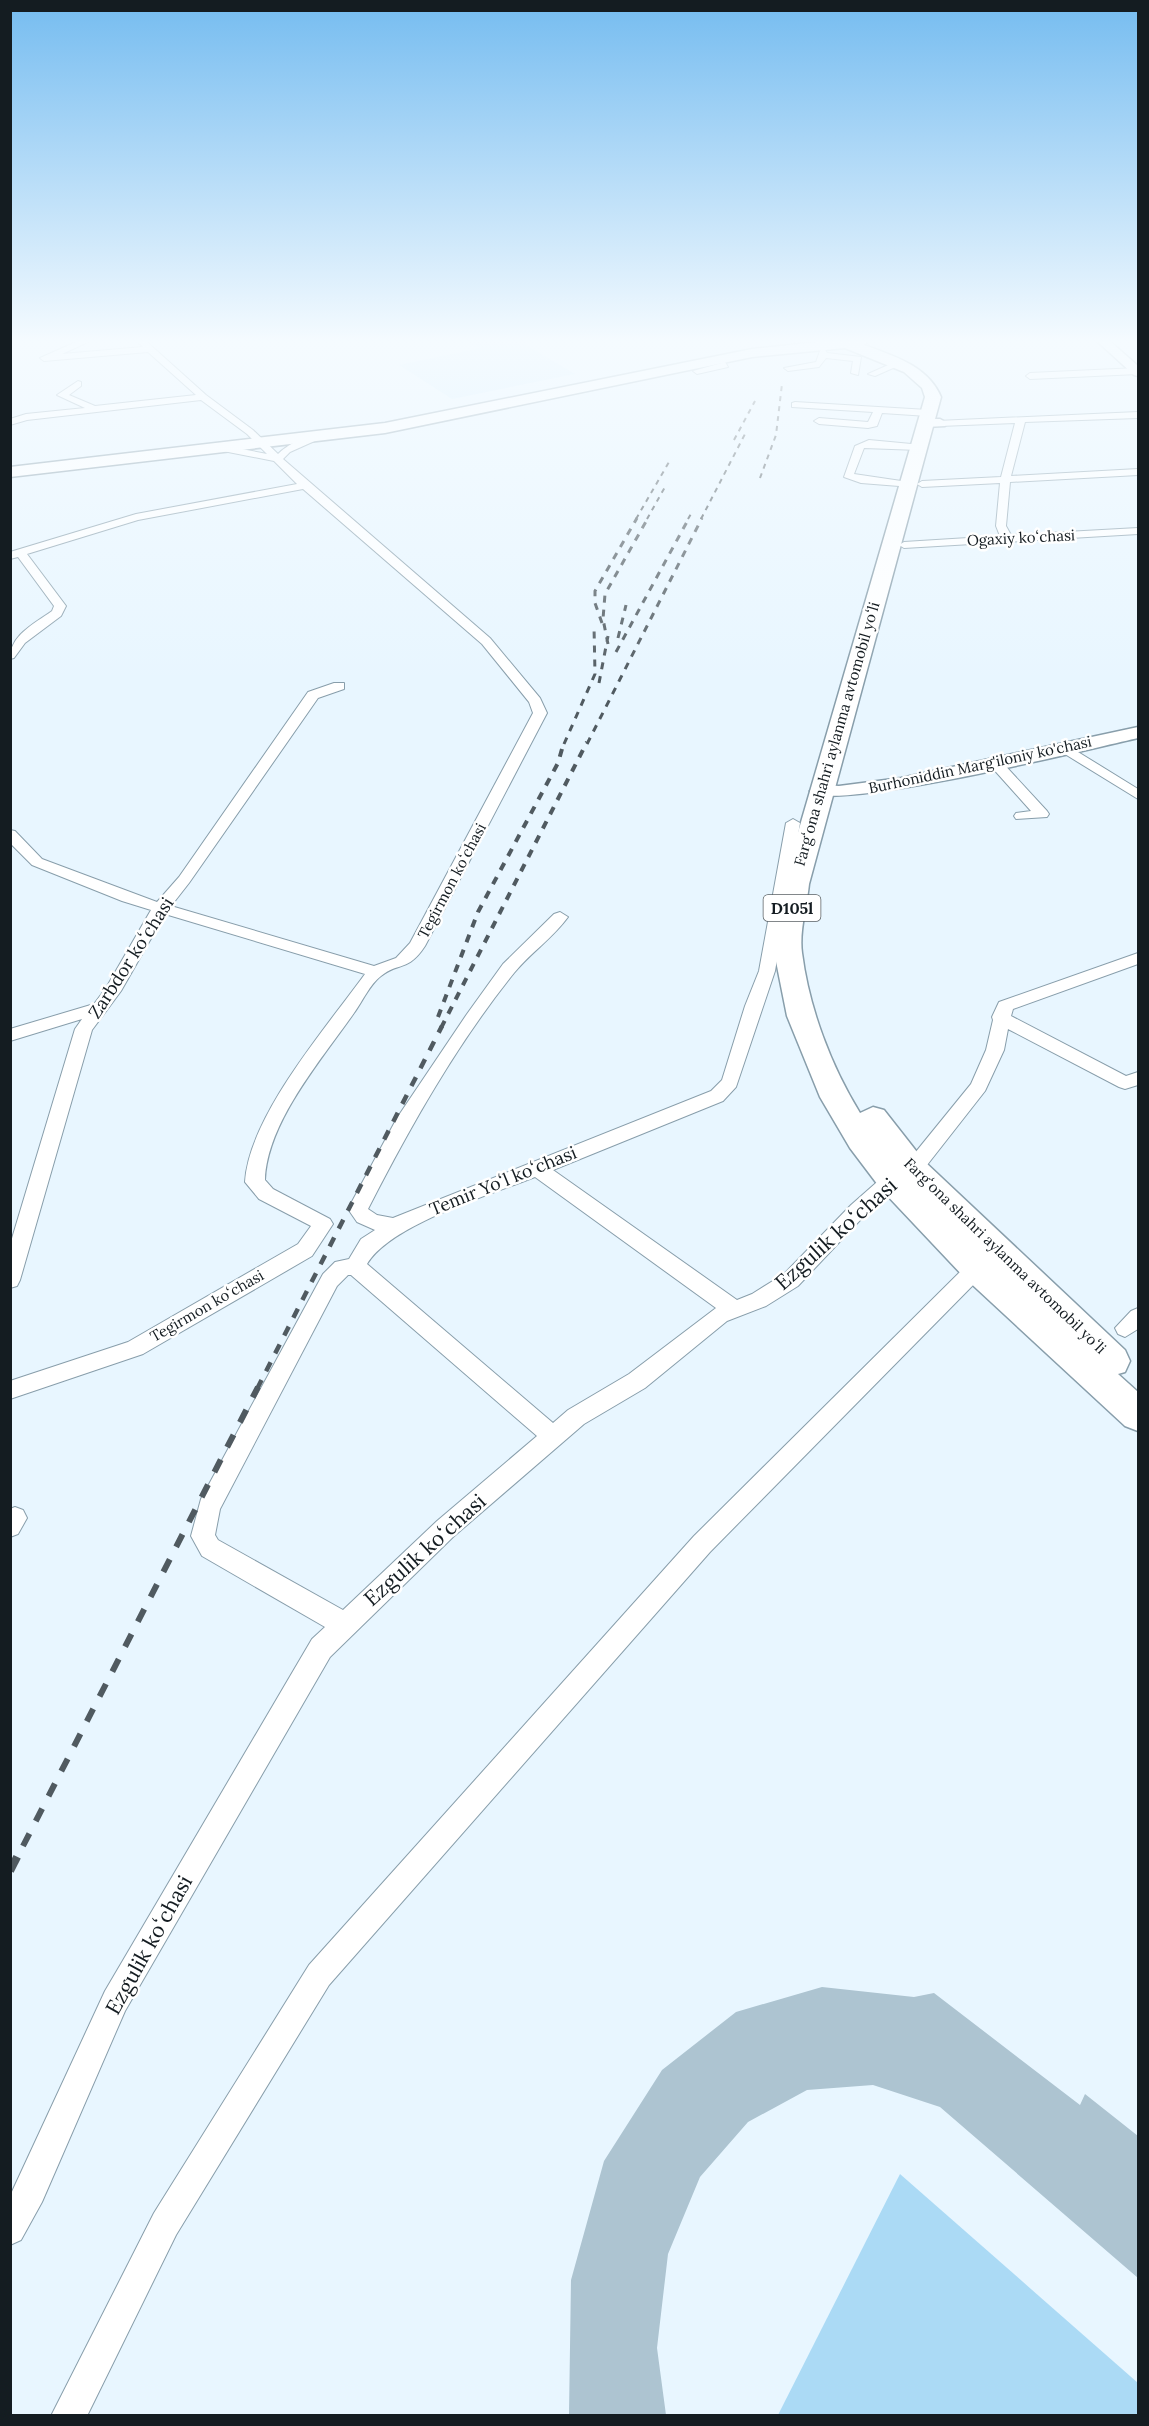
<svg xmlns="http://www.w3.org/2000/svg" width="1149" height="2426" font-family="Lora,serif">
	<rect width="100%" height="100%" fill="#e8f6ff"/>
	<path fill="#d5eefd" d="M467,342H521L575,374L452,399L399,365L481,348Z"/>
	<path fill="#abdaf5" d="M900,2174L1138,2383V2415H778Z"/>
	<path fill="#adc4d1" d="M822,1987L914,1997L934,1993L1080,2105L1085,2094L1138,2136V2278L940,2107L873,2085L807,2090L748,2122L700,2177L668,2254L657,2348L666,2415H569L571,2280L604,2161L662,2070L736,2012Z"/>
	<g fill="none" stroke-linecap="round" stroke-linejoin="round">
		<defs>
			<path id="street" d="M76,342H88L62,354L143,347L138,342H147L206,395L253,430L278,454C287,445 307,434 319,435V439L290,452L283,459L490,638L540,698L547,713L425,946C408,972 398,962 381,976C370,984 362,1002 354,1013C322,1059 267,1122 265,1180L273,1189L330,1219L333,1224L312,1256L143,1354L10,1399V1381L128,1342L298,1244L311,1226L259,1199L245,1182C249,1116 326,1028 365,974L165,914L121,991L92,1030L20,1280L17,1286L10,1288V1245L75,1029L82,1019L10,1041V1029L94,1004L106,988L151,910L122,901L32,865L10,843V830L15,831L42,859L157,902L179,877L308,692L334,683H344V689L318,698L189,883L171,906L374,966L396,958L410,943L533,713L529,702L482,644L303,489L138,520L27,554L66,606L61,616L25,643L14,658L10,659C10,635 34,624 52,611L54,606L18,557L10,559V552L136,514L297,484L274,461L218,450V446L221,445L267,454L247,434L201,400L27,420L10,425V419L26,414L85,408L57,395L78,381L81,382V386L69,395L95,406L196,395L148,352L44,361L40,358Z
				M824,348L827,353L861,357L858,375L851,373L853,361L826,358L819,367L788,371L784,368L816,362L820,351Z
				M725,362L728,367L697,374L693,371Z
				M895,362L902,364L875,376L868,374Z
				M1138,368V374L1030,379L1026,376L1030,373Z
				M795,402L928,410L933,413L928,416L882,413L877,426L868,428L819,424L814,421L819,418L868,422L873,412L792,407V403Z
				M1138,412V418L1025,422L1011,476L1138,469V475L1010,482L1006,526L1011,535L1138,528V534L904,548L899,545L904,542L1000,536L996,526L1000,483L922,487L917,484L922,481L1001,477L1015,423L940,426L937,425V421Z
				M869,440L922,445L924,447L919,450L864,448L854,474L908,482L912,483V487L861,483L844,477L855,446Z
				M1065,744L1138,789V799L1060,751V745Z
				M995,759L1000,760L1047,811L1049,814L1047,817L1016,819L1014,816L1016,813L1031,811L988,763Z
				M793,819L800,823L775,971L736,1087L723,1101L553,1170L737,1300L752,1294L784,1274L851,1205L885,1175L906,1164L971,1084L986,1050L993,1020L992,1017L999,1002L1138,953V964L1013,1009L1011,1016L1126,1076L1138,1072V1085L1125,1089L1119,1087L1008,1029L1004,1050L985,1091L920,1174L899,1185L865,1215L798,1286L766,1306L727,1321L645,1388L584,1424L453,1537L330,1657L125,2011L42,2202L21,2240L10,2245V2196L105,1991L312,1639L325,1627L202,1556L191,1536L201,1499L323,1274L335,1262L349,1259L361,1239L375,1230L357,1222L348,1209L397,1118L467,1014L503,964L554,914L560,912L568,917C553,938 530,953 514,973C456,1045 410,1127 368,1209L377,1215L393,1218L711,1091L722,1080L745,1006L759,971L786,823ZM535,1177L716,1308L629,1374L568,1410L553,1423L367,1264C391,1224 490,1195 535,1177ZM348,1275H351L537,1436L437,1521L343,1610L218,1540L215,1535L220,1509L337,1286Z
				M977,1260L984,1262L987,1268L984,1274L710,1552L329,1985L176,2235L87,2416H51L154,2213L309,1965L694,1536L970,1262Z
				M1138,1308V1329L1125,1337L1118,1334L1115,1328L1131,1311Z
				M15,1507L23,1510L27,1518L18,1534L10,1537V1509Z"/>
			<path id="secondary" d="M1098,342H1111L1138,366V376L1134,375Z
				M1138,727V738C1098,747 826,814 810,791L820,785L839,786L901,778Z"/>
			<path id="primary" d="M940,419L947,423L945,426L926,427L919,423L926,419Z"/>
			<path id="highway" d="M817,342H867L864,345C894,356 928,366 941,397L809,884C807,905 799,932 802,953C809,1008 831,1066 860,1113L873,1107L884,1110L924,1161L1125,1350L1130,1361L1125,1372L1118,1374L1138,1392V1431L1125,1426L965,1278L881,1189L850,1148L820,1097L787,1016L774,951L783,884L925,397L922,388L904,372L845,348L752,357L385,433L10,477V467L385,423L752,349Z"/>
		</defs>
		<use href="#street" stroke="#889eab" stroke-width="2"/>
		<use href="#secondary" stroke="#889eab" stroke-width="3"/>
		<use href="#primary" stroke="#889eab" stroke-width="3"/>
		<use href="#highway" stroke="#889eab" stroke-width="3"/>
		<use href="#street" fill="#fff" fill-rule="evenodd"/>
		<use href="#secondary" fill="#fff" fill-rule="evenodd"/>
		<use href="#primary" fill="#fff" fill-rule="evenodd"/>
		<use href="#highway" fill="#fff" fill-rule="evenodd"/>
		<path stroke="#505a60" stroke-width="2" stroke-dasharray="5 5" stroke-linecap="butt" d="M734,440L755,401
			M760,478L776,435L782,384
			M636,519L669,462
			M647,519L665,487
			M688,519L692,512
			M701,519L745,434"/>
		<path stroke="#505a60" stroke-width="3" stroke-dasharray="7 7" stroke-linecap="butt" d="M602,623L595,603V591L637,518
			M618,638L626,605
			M608,644L603,619L605,594L648,518
			M616,652L689,518
			M599,683L608,636
			M564,744L595,674L594,626
			M587,744L702,518"/>
		<path stroke="#505a60" stroke-width="4" stroke-dasharray="8 8" stroke-linecap="butt" d="M438,1017L478,912L558,763L564,742
			M441,1028L587,742"/>
		<path stroke="#505a60" stroke-width="4.5" stroke-dasharray="10 10" stroke-linecap="butt" d="M257,1389L442,1026"/>
		<path stroke="#505a60" stroke-width="6" stroke-dasharray="14 14" stroke-linecap="butt" d="M23,1846L258,1387"/>
		<path stroke="#505a60" stroke-width="8" stroke-dasharray="16 16" stroke-linecap="butt" d="M10,1871L23,1845"/>
	</g>
	<linearGradient id="sky" x2="0" y2="1"><stop stop-color="#75bcf0"/><stop offset="0.5" stop-color="#f5fbff"/><stop offset="1" stop-color="#f5fbff" stop-opacity="0"/></linearGradient>
	<rect width="1149" height="682" fill="url(#sky)"/>
	<g text-anchor="middle" stroke-width="5" stroke-linejoin="round" paint-order="stroke">
		<g font-size="15" fill="#141c21" stroke="#fff">
			<text transform="translate(1021 538) rotate(-3)" y="5">Ogaxiy koʻchasi</text>
			<text transform="translate(837 734) rotate(-74)" y="5">Fargʻona shahri aylanma avtomobil yoʻli</text>
			<text transform="translate(980 765) rotate(-12)" y="5">Burhoniddin Marg'iloniy ko'chasi</text>
			<text transform="translate(452 881) rotate(-62)" y="5">Tegirmon koʻchasi</text>
			<text transform="translate(1005 1256) rotate(44)" y="5">Fargʻona shahri aylanma avtomobil yoʻli</text>
			<text transform="translate(207 1306) rotate(-30)" y="5">Tegirmon koʻchasi</text>
		</g>
		<rect fill="#fff" stroke="#5a6064" stroke-width="1.5" x="763.5" y="895" width="57" height="26" rx="4.5"/>
		<g font-size="16" font-weight="bold" fill="#141c21">
			<text x="792" y="914">D105l</text>
		</g>
		<g font-size="18" fill="#141c21" stroke="#fff">
			<text transform="translate(131 958) rotate(-57)" y="6">Zarbdor koʻchasi</text>
			<text transform="translate(503 1181) rotate(-22)" y="6">Temir Yoʻl koʻchasi</text>
		</g>
		<g font-size="21" fill="#141c21" stroke="#fff">
			<text transform="translate(836 1234) rotate(-42)" y="7">Ezgulik koʻchasi</text>
			<text transform="translate(425 1550) rotate(-42)" y="7">Ezgulik koʻchasi</text>
			<text transform="translate(149 1945) rotate(-61)" y="7">Ezgulik koʻchasi</text>
		</g>
	</g>
	<rect width="1149" height="2426" fill="none" stroke="#141c21" stroke-width="24"/>
</svg>
